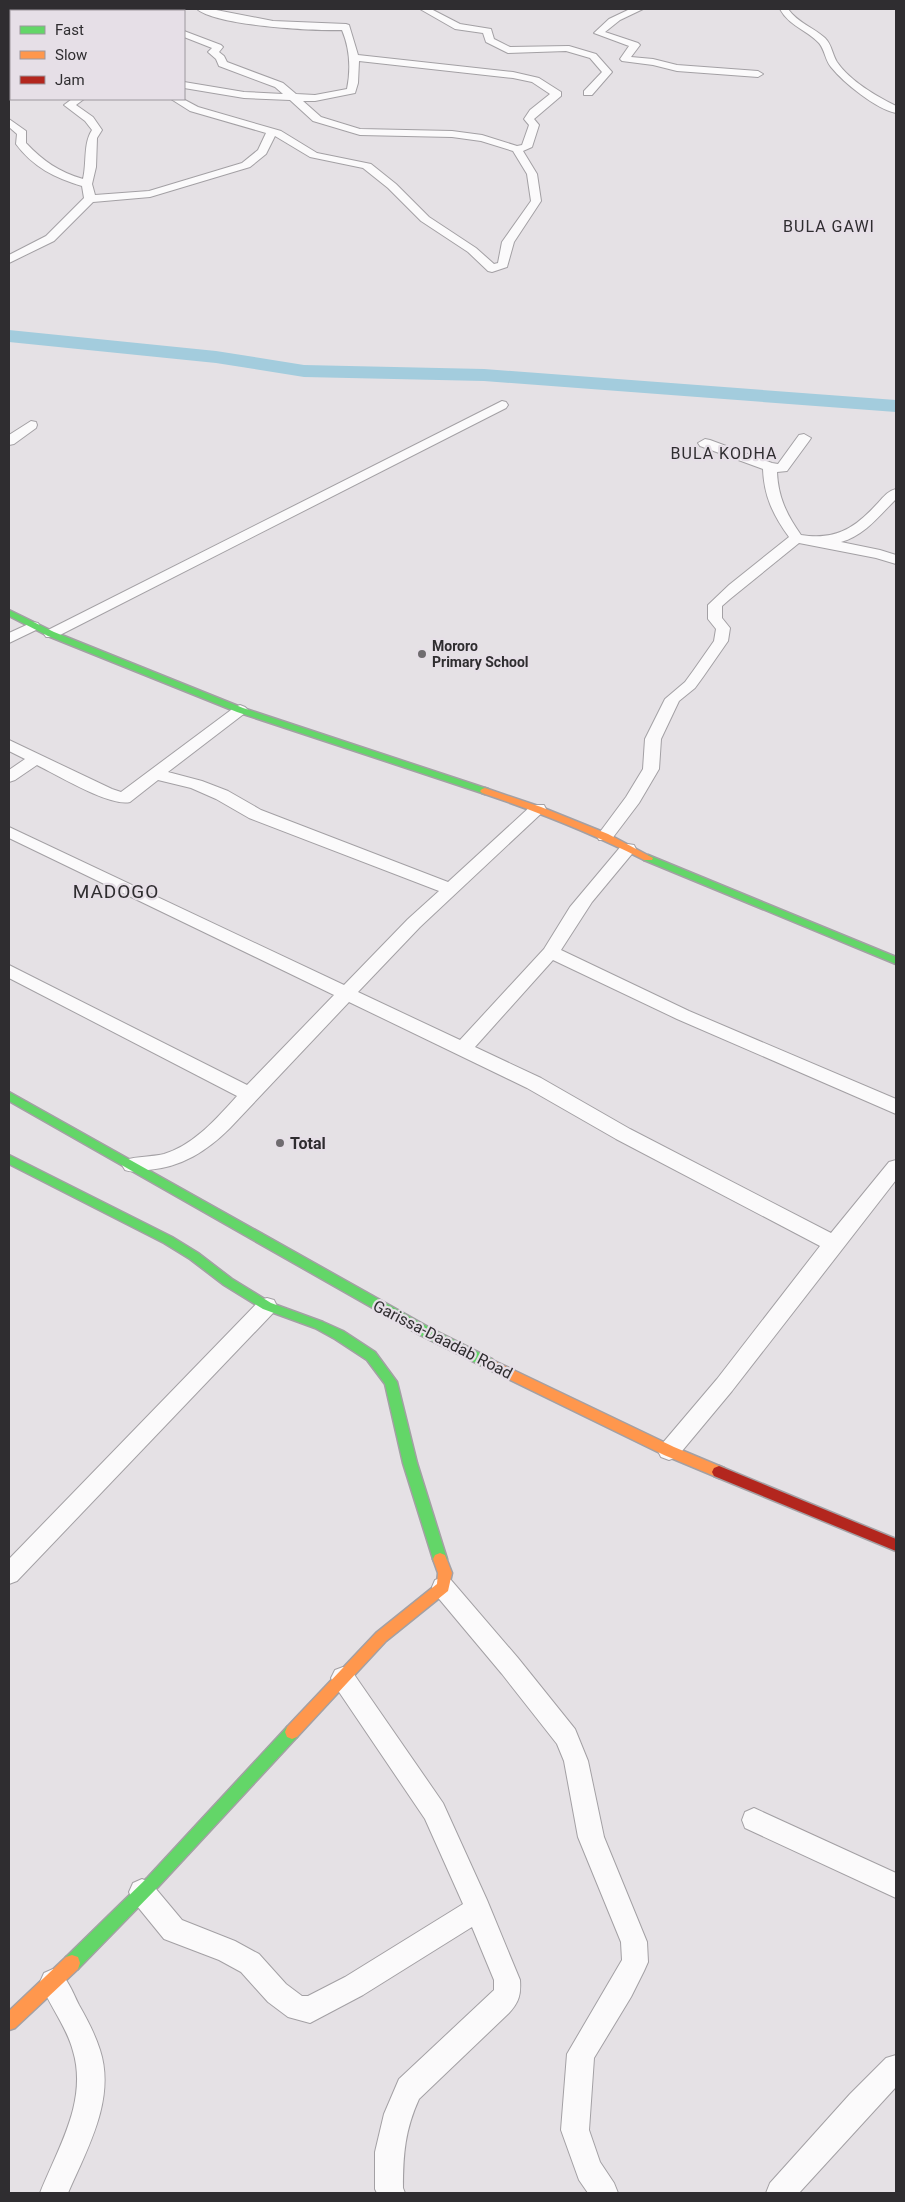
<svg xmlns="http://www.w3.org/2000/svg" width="905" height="2202" font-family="Roboto,sans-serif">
	<rect width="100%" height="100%" fill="#e5e1e5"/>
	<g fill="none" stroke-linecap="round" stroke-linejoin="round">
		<path fill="#a3ccdd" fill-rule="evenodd" d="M9,330L216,351L304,365L484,369L896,400V412L484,381L304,377L216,363L9,342Z"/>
		<defs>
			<path id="street" d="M9,9H20L22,11L11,12Z
				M125,9H137L139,11H127Z
				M153,9H164L162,11H152Z
				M197,9H211L273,21L346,24L349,25L358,55L513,72L539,78L561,92V96L534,119L539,125L532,147L523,151L537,174L541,201L514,242L507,267L492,272L488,271L468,252L421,221L388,188L363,168L310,157L275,136L266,154L250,167L150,197L93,202L54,241L9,263V255L46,236L84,198L82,186C55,178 33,167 16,144L17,134L9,127V119L26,131V143C43,161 59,172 83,179C87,163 83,144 92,130L85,121L64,105L72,99H84L76,105L93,117L102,130L97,138L96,167L92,184L95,195L149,191L242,163L258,150L266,133L190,111L171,99H183L198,107L281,131L317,153L371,164L396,184L429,217L476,248L494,264L498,263L502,242L531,201L527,174L513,151L481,141L452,137L360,135L313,121L290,100L244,98L184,88V82L244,92L283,94L275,87L219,66L216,59L208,52L212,48L184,37V31L221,45L223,47L219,52L224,56L227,62L283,83L296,94L315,95L347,89C351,69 350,49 342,30C314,31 217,26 197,9ZM359,61L513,78L532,82L550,94L530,110L524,119L529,125L528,128L522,145L517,146L482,135L452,131L360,129L321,117L303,101H315L355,93L358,83Z
				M420,9H431L460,24L491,29L494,39L510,47L569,46L596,54L612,72L592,95H584V91L602,72L590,58L566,51L508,53L486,42L483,33L455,29Z
				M630,9H643L620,20L605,32L638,43L640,45L631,57L653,59L677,65L758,71L763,74L758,77L677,71L653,65L622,61L620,59L629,46L594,33L609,19Z
				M780,9H788C798,23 813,27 825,38C832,45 832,54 837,62C850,81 876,96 896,106V113C876,109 844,83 831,67C825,60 825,50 819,43C807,30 789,26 780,9Z
				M9,35H11V41H9Z
				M502,401L506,402L508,405L506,408L56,637H46L44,634L46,631Z
				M31,421L36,422L37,425L36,428L14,444L9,445V435Z
				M804,434L811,438L809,441L787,471L777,472C778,496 786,514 801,535C834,540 853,530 876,505C882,499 887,491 896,489V499C880,515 864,536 841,542L880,550L896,555V564L876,558L799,543L730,599L722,606V618L730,628L728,641L703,677L695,688L679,701L661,739L659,769L639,803L611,840H599L597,836L626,797L643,769L645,739L665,699L685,682L693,671L714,641L716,629L708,619V605L729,585L789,537C773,515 764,496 763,469L700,446L698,443L705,439L710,440L772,463L778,464L799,435Z
				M33,622L38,623L40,626L38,629L9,643V633Z
				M240,705L245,707L248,710L245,713L168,772L202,781L228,791L261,810L448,882L532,805H544L546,809L420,927L358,992L460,1040L544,949L570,907L622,845L628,844L634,845L636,849L592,902L561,950L689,1011L896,1099V1114L677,1019L553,960L475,1047L541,1078L630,1129L831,1233L889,1162L896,1160V1180L732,1391L677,1457L669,1460L661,1457L658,1451L661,1445L717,1379L820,1246L616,1139L527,1088L349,1002L230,1128C207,1151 182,1167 148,1170C140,1171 133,1173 125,1170L122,1165L125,1160C138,1156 151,1157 164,1154C194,1145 217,1118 237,1096L9,978V965L247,1085L334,995L9,838V827L344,985L408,919L439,891L249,818L216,799L191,788L158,780L130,802C110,807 57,775 37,765L15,780L9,782V770L25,759L9,751V740L112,789L121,792L235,707Z
				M267,1298L274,1300L277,1306L274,1312L17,1581L9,1584V1559L260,1300Z
				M443,1577L451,1580L518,1658L575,1729L588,1761L604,1837L647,1942L648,1962L644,1971L631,1997L594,2058L589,2130L600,2162L614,2183L618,2193H588L579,2180L561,2130L567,2054L622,1960L621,1942L578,1837L564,1761L557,1744L502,1674L435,1594L432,1587L435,1580Z
				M343,1667L351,1670L443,1803L487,1900L520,1980C521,1995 519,2002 509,2013L419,2099C405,2130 403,2154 403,2188L405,2193H377L375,2189V2152L384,2114L399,2079L494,1990V1980L472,1927L363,1995L310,2023L288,2017L268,2002L241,1972L219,1960L164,1939L133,1901L129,1892L133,1883L142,1879L151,1883L182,1920L235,1941L259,1954L286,1984L302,1996H308L345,1977L463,1904L425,1819L335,1686L331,1678L335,1670Z
				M754,1808L896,1873V1898L745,1828L742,1820L745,1812Z
				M53,1969C67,1975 72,1991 79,2005C87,2019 95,2034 100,2050C116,2099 87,2149 68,2193H40C58,2148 88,2101 73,2051C67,2027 49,2005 40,1982L44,1973Z
				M896,2055V2087L799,2193H766L770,2183L850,2094L886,2058Z"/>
			<path id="fast" d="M9,610L54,632L243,708L488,789L490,791L485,794L482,793L237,712L48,636L9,616Z
				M648,855L896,957V964L644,860L643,858Z
				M9,1092L430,1328L492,1359L494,1363L492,1367L488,1368L484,1367L422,1336L9,1101Z
				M9,1155L172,1237L198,1253L232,1279L271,1303L323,1322L343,1331L375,1352L397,1382L417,1463L447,1559L445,1563L440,1565L435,1563L433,1559L403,1463L385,1384L367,1360L335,1339L315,1328L263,1309L224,1285L190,1259L164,1243L9,1164Z
				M292,1725L297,1727L299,1732L297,1737L158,1887L78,1969L72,1971L66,1969L64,1963L66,1957L148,1877L287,1727Z"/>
			<path id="slow" d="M485,788L541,807L608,834L653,858L652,860H644C592,833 538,812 482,793L480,791L482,789Z
				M488,1358L674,1447L724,1468L726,1472L724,1476L719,1478L664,1455L484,1367L482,1363L484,1359Z
				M440,1553L445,1555L452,1573L448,1591L386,1641L297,1737L292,1739L287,1737L285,1732L287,1727L376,1633L437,1584L438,1573L433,1559L435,1555Z
				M72,1955L78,1957L80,1963L78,1969L15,2028L9,2030V2011L66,1957Z"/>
			<path id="jam" d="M719,1466L896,1539V1551L714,1476L712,1472L714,1468Z"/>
		</defs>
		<use href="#street" stroke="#a3a0a4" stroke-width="2"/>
		<use href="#fast" stroke="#a3a0a4" stroke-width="3"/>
		<use href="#slow" stroke="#a3a0a4" stroke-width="3"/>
		<use href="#jam" stroke="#a3a0a4" stroke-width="3"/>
		<use href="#street" fill="#fbfafb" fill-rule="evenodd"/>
		<use href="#fast" fill="#63d668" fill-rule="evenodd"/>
		<use href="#slow" fill="#ff974d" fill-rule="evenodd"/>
		<use href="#jam" fill="#b3261e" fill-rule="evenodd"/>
	</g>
	<g fill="#6f6c6f" stroke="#e6dfe7" stroke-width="2">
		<circle cx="422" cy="654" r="5"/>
		<circle cx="280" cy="1143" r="5"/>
	</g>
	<g text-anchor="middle" stroke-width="4.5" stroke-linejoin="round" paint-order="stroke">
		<g font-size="14" font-weight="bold" fill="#2f2d30" stroke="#e6dfe7" text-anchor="start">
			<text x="432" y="651">Mororo<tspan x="432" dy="16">Primary School</tspan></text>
		</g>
		<g font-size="16" letter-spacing="1" fill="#2f2d30" stroke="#e6dfe7">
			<text x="829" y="232">BULA GAWI</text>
			<text x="724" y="459">BULA KODHA</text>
		</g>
		<g font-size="16" font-weight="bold" fill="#2f2d30" stroke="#e6dfe7" text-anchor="start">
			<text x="290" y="1149">Total</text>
		</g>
		<g font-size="16" fill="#2f2d30" stroke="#e6dfe7">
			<text transform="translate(443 1339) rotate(27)" y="6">Garissa-Daadab Road</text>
		</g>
		<g font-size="19" letter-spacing="1" fill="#2f2d30" stroke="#e6dfe7">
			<text x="116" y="898">MADOGO</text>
		</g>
	</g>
	<rect width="905" height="2202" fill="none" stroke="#2f2d30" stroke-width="20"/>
	<rect x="10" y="10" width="175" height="90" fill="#e6dfe7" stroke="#9d989e"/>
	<rect x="20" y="26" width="25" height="8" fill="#63d668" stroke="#9d989e"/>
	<text x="55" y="35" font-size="15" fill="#2f2d30">Fast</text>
	<rect x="20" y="51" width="25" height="8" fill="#ff974d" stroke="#9d989e"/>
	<text x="55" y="60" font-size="15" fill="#2f2d30">Slow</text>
	<rect x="20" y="76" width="25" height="8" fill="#b3261e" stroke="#9d989e"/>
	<text x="55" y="85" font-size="15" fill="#2f2d30">Jam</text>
</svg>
